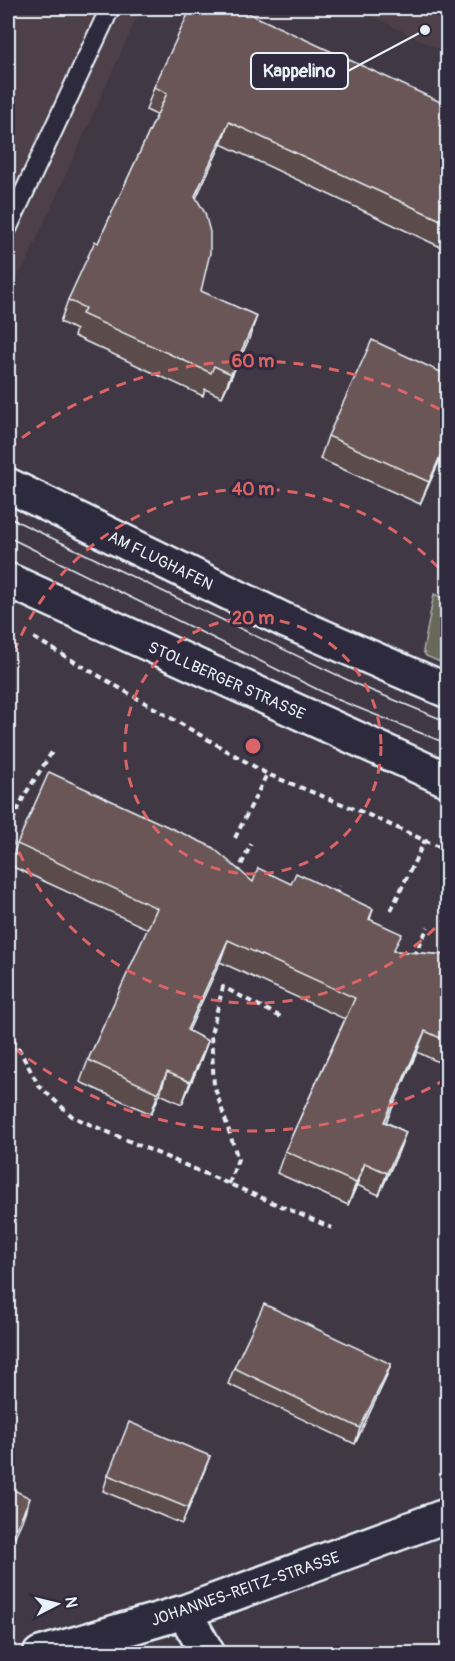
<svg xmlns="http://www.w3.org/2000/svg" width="455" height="1661" font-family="Pangolin,sans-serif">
	<rect width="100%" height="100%" fill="#413845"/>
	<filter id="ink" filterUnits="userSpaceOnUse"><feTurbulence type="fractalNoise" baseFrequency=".0167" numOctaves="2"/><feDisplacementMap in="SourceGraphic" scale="12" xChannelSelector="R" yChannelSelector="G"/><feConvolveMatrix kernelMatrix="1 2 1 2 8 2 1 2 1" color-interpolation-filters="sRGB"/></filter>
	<g filter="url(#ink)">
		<path fill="#4d414a" d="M16,8H141L25,265L8,291V26Z
			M356,8H447V53Z"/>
		<path fill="#67695a" stroke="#a8ada9" stroke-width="1.5" d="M434,594L447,600V665L426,656L423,651Z"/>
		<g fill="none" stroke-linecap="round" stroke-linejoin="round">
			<defs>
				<path id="service" d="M8,227L110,8"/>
				<path id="minor" d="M8,485L284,620L448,691
					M184,1612L208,1654
					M40,1654L184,1612L448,1515"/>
				<path id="secondary" d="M8,580L448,780"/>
			</defs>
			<use href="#service" stroke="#e8f1f8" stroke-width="22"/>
			<use href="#minor" stroke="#e8f1f8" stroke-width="38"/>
			<use href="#secondary" stroke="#e8f1f8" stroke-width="38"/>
			<path stroke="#e8f1f8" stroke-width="4" stroke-dasharray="6 4.5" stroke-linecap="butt" d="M34,638L267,774L362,812L448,851
				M8,831L24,796L52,752
				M235,838L267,774
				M237,874L251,844
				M335,896L339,886
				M391,910L425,840
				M414,956L428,927
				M8,1029L39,1086L73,1117L332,1228
				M229,1184L238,1159L214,1085L211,1034L223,987L281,1017"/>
			<use href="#service" stroke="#2f2a3d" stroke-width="18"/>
			<use href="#minor" stroke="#2f2a3d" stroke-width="33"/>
			<use href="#secondary" stroke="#2f2a3d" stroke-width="33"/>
			<path stroke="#e8f1f8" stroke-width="1.5" d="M8,517L358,685L448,722
				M8,537L341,701L448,744"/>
		</g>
		<path fill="#5b4b4b" stroke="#e8f1f8" stroke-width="1.5" d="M154,87L447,105V250L221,144L196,198L201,291L249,339L222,397L205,389L203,396L74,336L76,330L60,322L68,300L98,243L157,115L146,110Z
			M328,436L447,444L420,504L320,459Z
			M17,844L253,882L291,884L373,909L370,919L395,951L447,955V1066L417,1052L386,1122L406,1132L398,1153L379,1195L357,1185L348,1205L277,1173L285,1151L345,1019L220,962L188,1031L208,1041L200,1062L182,1104L160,1094L151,1114L80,1082L88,1060L148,929L9,865Z
			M391,1364L385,1380L355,1444L228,1384L234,1368Z
			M210,1456L182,1524L103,1491L108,1475Z"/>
		<path fill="#4a3d3d" stroke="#e8f1f8" stroke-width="1.5" d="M229,122L221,144L187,218L195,196Z
			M257,316L249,339L222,397L231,374Z
			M447,440V444L420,504L429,482Z
			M228,940L220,962L179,1052L187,1030Z
			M425,1031L417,1052L377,1143L384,1122Z
			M208,1041L200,1062L182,1104L190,1082Z
			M167,1072L160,1094L151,1114L158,1093Z
			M406,1132L398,1153L379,1195L387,1173Z
			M365,1163L357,1185L348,1205L356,1183Z
			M391,1364L385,1380L355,1444L360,1428Z
			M210,1456L204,1472L182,1524L188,1508Z
			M30,1498L22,1521L8,1552V1546Z"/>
		<path fill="#6a5757" stroke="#e8f1f8" stroke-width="1.5" d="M191,8H237L447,105V223L229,122L195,196L205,213L210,232V253L201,291L257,316L231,374L214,366L211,373L82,314L85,308L68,300L95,241L98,243L167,93L154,87Z
			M372,340L447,375V440L429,482L328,436Z
			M49,772L212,847L253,882L258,868L291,884L296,873L373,909L369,919L402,934L393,951L447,955V1041L425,1031L384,1122L406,1132L387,1173L365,1163L356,1183L285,1151L355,998L228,940L187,1030L208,1041L190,1082L167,1072L158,1093L88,1060L157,908L17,844Z
			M264,1304L391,1364L360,1428L234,1368Z
			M129,1422L210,1456L188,1508L108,1475Z
			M8,1487L30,1498L8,1546Z"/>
	</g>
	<g fill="none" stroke="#db6466" stroke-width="3" stroke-dasharray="10 8">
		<circle cx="253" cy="746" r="128"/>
		<path d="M447 915A257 257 0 0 1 8 823M8 669A257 257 0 0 1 447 577"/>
		<path d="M446 1079A385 385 0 0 1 8 1043M8 449A385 385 0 0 1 446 413"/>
	</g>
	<g text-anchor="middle" stroke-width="6" stroke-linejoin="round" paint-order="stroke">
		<g font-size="16" fill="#e8f1f8" stroke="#2f2a3d">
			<text transform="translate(161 560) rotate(26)" y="6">AM FLUGHAFEN</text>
			<text transform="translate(227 680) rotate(24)" y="6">STOLLBERGER STRASSE</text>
			<text transform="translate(245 1588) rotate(-19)" y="6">JOHANNES-REITZ-STRASSE</text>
		</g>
	</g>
	<circle cx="253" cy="746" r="9" fill="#db6466" stroke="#2f2a3d" stroke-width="3"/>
	<g font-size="18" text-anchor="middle" font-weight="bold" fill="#db6466" stroke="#2f2a3d" stroke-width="6" stroke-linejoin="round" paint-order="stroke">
		<text x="253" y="367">60 m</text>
		<text x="253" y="495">40 m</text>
		<text x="253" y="624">20 m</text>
	</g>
	<path fill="none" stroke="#e8f1f8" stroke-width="2" d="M425 30L348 71"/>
	<circle fill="#e8f1f8" stroke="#2f2a3d" stroke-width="2" cx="425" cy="30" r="6"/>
	<rect fill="#2f2a3d" stroke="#e8f1f8" stroke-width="2" x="251" y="53" width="97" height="36" rx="6"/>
	<g font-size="18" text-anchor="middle" font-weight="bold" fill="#e8f1f8">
		<text x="299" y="77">Kappelino</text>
	</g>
	<rect width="455" height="1661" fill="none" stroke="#2f2a3d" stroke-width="30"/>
	<rect x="15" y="15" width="425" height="1631" fill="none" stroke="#e8f1f8" stroke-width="2" filter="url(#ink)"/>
	<g transform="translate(57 1604) rotate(83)" stroke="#2f2a3d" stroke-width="4.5" paint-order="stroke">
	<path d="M0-4.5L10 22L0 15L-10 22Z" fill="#e8f1f8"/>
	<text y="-9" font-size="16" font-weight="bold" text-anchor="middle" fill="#e8f1f8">N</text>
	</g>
</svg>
